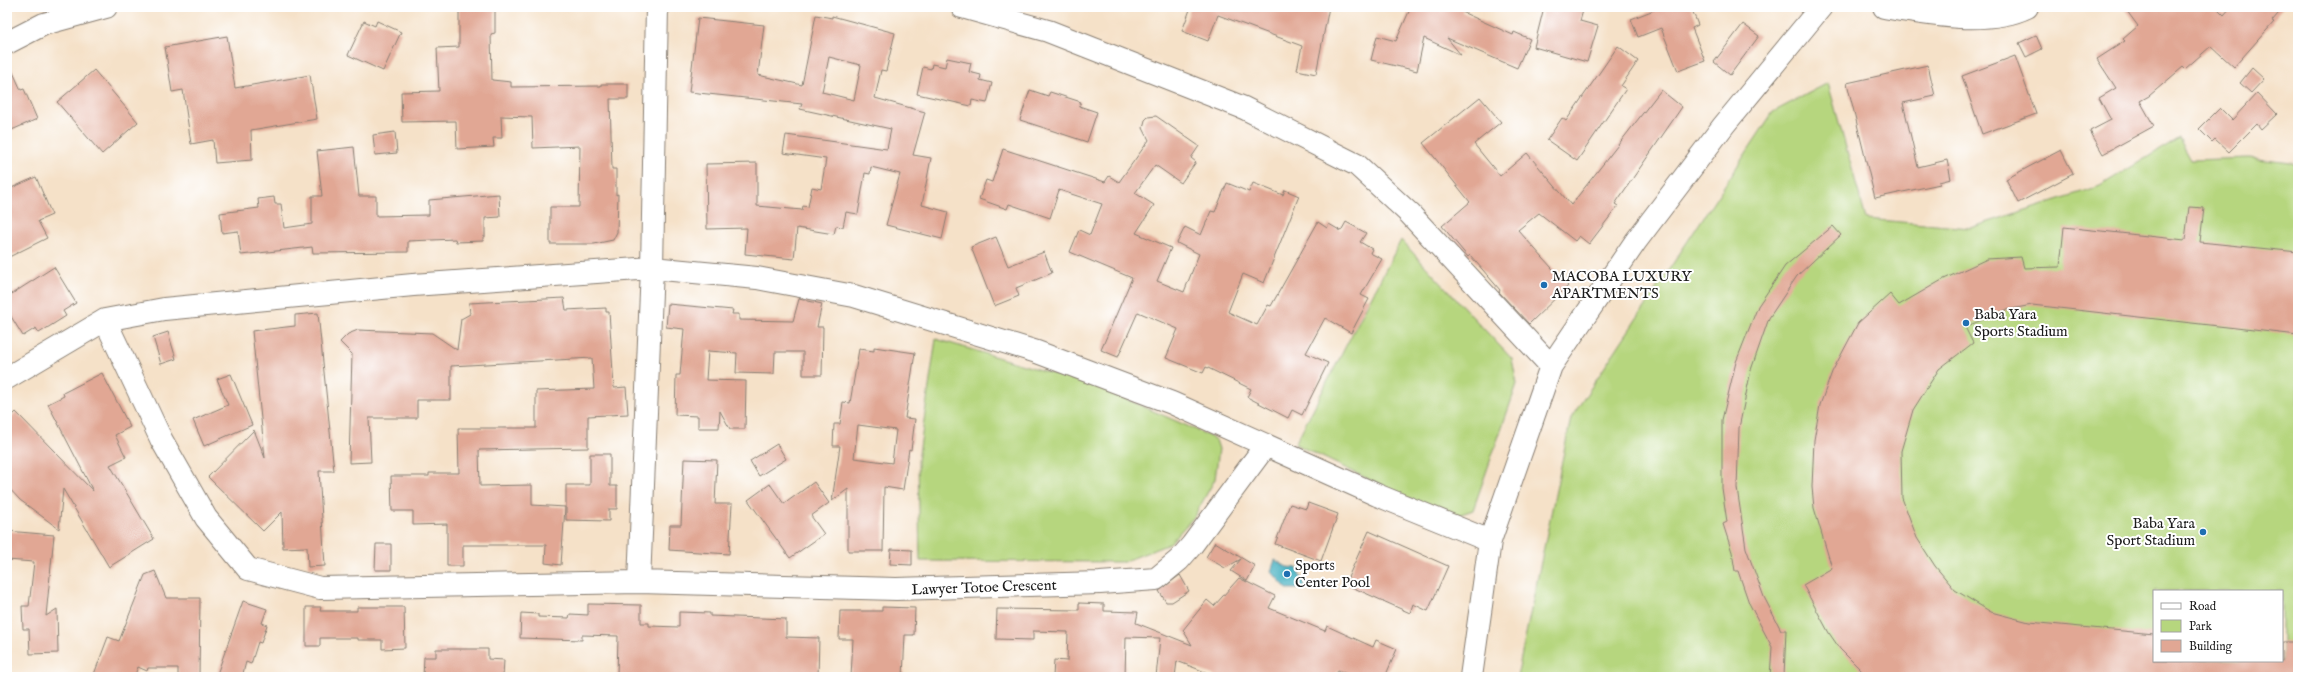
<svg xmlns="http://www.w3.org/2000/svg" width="2305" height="684" font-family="'IM FELL English',serif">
	<rect width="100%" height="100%" fill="#fff"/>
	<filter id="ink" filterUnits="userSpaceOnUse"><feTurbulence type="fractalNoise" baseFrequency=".025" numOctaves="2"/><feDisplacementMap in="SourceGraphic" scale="8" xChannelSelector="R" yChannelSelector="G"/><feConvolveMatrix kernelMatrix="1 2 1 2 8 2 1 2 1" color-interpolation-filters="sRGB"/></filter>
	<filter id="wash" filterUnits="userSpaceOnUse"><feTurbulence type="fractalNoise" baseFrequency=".012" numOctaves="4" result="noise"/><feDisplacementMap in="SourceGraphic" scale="16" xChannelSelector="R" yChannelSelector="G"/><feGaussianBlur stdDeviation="0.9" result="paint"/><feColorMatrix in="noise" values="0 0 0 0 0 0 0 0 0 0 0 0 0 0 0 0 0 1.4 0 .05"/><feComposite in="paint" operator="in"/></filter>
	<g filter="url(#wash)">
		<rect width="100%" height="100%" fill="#f5e1c8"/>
		<path fill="#b6d67e" stroke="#69794d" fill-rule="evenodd" d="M1828,83L1866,219L1970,228L2100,186L2179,138L2191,160L2249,158L2298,164V677H1517L1571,418L1773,112ZM2154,591H2282V661H2154Z
			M1401,240L1512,359L1517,384L1473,510L1450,518L1295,444Z
			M936,339L1101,388L1201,432L1216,440L1219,449L1215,479L1194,517L1169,544L1123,562L920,561L918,461Z"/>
		<path fill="#41aebf" stroke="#2e656e" d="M1275,560L1287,567L1297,568L1306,589H1287L1271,571Z"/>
		<g id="blocks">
			<path fill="#e1a794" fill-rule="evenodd" d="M459,7H495V33L491,34L492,80L511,82V87L601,86V84H628V99H610L612,169H616V195L618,194L617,232L613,240L594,244H550V207H579L580,146L533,148L532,117L501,116L502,138H493L494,147L457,149L456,121L402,122L401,92L439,91L437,48L459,47Z
				M1191,7H1329L1316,74L1297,70L1302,46L1218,15L1208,41L1182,31Z
				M1411,7H1463L1462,12L1513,35L1514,32L1530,39L1517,68L1447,38L1461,55L1424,38L1417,71L1371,60L1377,36L1396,41Z
				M1544,7H1584L1580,21L1598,26L1587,62L1534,47Z
				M1653,7H1691L1698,25L1692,28L1705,61L1678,71L1661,28L1638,37L1631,19L1654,10Z
				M2124,7H2216L2224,15L2231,7H2284L2272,21L2274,22L2234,67L2211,46L2185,69L2183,67L2149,96L2140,101L2154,126L2103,154L2090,131L2111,120L2099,98L2116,88L2097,59L2125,41L2123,39L2138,26Z
				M816,15L832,18V16L895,33L886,71L881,70L875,98L925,112L913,155L931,158L922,205L948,212L942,239L886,225L900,174L871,167L870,174L865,173L858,214L846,212L843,227L836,226L834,234L797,228L794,259L745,254L747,228L707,229L706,164L757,163V206L802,210L803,206L808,207L812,187L821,189L826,159L783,153L786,135L887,149L891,129L800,109L802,104L689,92L698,18L764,25L758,75L802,85ZM829,57L861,65L854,100L822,92Z
				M364,21L375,26L377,21L401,32L383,71L348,55Z
				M1743,24L1759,36L1730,75L1714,62Z
				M2036,35L2042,49L2026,57L2019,43Z
				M227,36L235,88L310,75L317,119L251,130L252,160L215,163L213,140L191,144L183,90L172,92L165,47Z
				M1618,46L1638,61L1621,86L1626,89L1577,161L1547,140L1562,118L1566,121Z
				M2015,56L2036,114L1982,134L1962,76Z
				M947,58L971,63L969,72L981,75L980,80L992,83L987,103L972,100L971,106L917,94L923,67L931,69L932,64L945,67Z
				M7,59L21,90L24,89L37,119L7,132Z
				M1928,65L1935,96L1903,103L1918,167L1947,160L1951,179L1939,182L1940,184L1875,198L1847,83Z
				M2252,68L2264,79L2251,93L2240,83Z
				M94,70L138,122L102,154L57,102Z
				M1030,90L1048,96L1050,92L1081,102L1079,106L1097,112L1087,142L1020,120Z
				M1661,90L1682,107L1615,204L1618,206L1589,244L1579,236L1575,241L1539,213L1518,230L1568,286L1529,324L1499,292L1500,290L1470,255L1468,257L1442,226L1470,202L1423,143L1480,97L1501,122L1474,144L1500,176L1527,153L1571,205Z
				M2257,93L2277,114L2261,129L2257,124L2229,152L2215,139L2212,142L2199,129L2220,108L2232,120Z
				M1156,116L1199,146L1191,158L1196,162L1181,183L1155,165L1135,193L1154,205L1136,233L1171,248L1157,281L1184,292L1199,254L1177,243L1185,227L1201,235L1211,211L1215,212L1227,183L1249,192L1253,183L1283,195L1285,190L1299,196L1264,283L1243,274L1228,312L1257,325L1268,305L1271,306L1318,222L1327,228L1329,224L1341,231L1346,222L1366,233L1360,242L1372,249L1370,253L1382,259L1361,295L1369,299L1351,333L1325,318L1306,353L1328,363L1302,415L1292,410L1288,418L1247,397L1251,389L1206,367L1203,373L1166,358L1178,329L1138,312L1118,357L1101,350L1132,278L1070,252L1079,230L1090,235L1102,204L1059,190L1050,218L1009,204L1007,209L979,199L986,180L992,182L1003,149L1105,182L1109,176L1119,182L1149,140L1143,128L1145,120L1148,117Z
				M395,132L397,153L375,155L373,135Z
				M354,147L359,196H376V216L429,215V200L499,194L500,217L485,218V237H483V241L456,242L455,239L408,241V252L313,253L312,247L241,255L238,231L222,233L220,213L259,208L258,199L274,197L275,204H281L284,228L312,224V196H322L317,151Z
				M2061,150L2073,174L2018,203L2006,179Z
				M36,177L52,215L38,221L47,238L7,258V190Z
				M2189,207L2204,208L2200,242L2298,252V335L2032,305L2006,310L1965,327L1973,343L1939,369L1913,410L1901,451L1902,498L1917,538L1935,566L1955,590L1991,612L2029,622L2154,634V661H2282V642H2298V677H1868L1840,649L1829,633L1803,585L1832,568L1814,508L1812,487L1814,440L1820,405L1832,372L1858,323L1890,294L1899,305L1942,280L1987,259L2021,257L2024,268L2060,267L2064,227L2185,240Z
				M1833,226L1841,235L1797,276L1769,318L1751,370L1739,428L1737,488L1746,548L1764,597L1781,630H1786L1784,677H1770L1772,647L1749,603L1738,571H1735L1732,552L1723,524L1727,522L1722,488V420L1736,362L1758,306L1785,266Z
				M996,237L1008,266L1044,252L1052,273L1016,288L1019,296L994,306L971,247Z
				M54,267L76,303L63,311L66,316L39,333L36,328L23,336L7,310V297Z
				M564,298L566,310L606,308V312H609L614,388L626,387L628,414L588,416V448L479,450L480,486L532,485V505L565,507L561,565L545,563L546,545H463V566H447V524L413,525V511H392L391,476H429V473H459L458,428H536V391L594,389L592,358L451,366V400H417V418H369L371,462L349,463L352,354L340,342L348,334L358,330L432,333L457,350L461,319L470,314L469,303Z
				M799,299L822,304L817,327H823L822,375H803V352H775L774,374L736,373L737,353L708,351L706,380L746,381L745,429H730L720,411L719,428H698V416L675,415L676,375H680L684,329L666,327L668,304L733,310L732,314H739V320L793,321Z
				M318,313L334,471H319L325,566L308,567L307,547L283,548L282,512L263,531L208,477L254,430L265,458L252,331L295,326V315Z
				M168,332L176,359L161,364L153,337Z
				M874,347L915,353L905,418L915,419L911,450L909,449L903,490L884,487L883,551H848V489L832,501L840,446H833L834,424H840L843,402L850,403L859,349L874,351ZM858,425L896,430L892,463L854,458Z
				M102,373L130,427L115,435L126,457L110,465L154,539L109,567L63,489L59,529L20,500L7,486V421L16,412L93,491L48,404L64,396L63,393Z
				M231,374L252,425L204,446L193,420L228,405L217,379Z
				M777,444L786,459L759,476L750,461Z
				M590,454H610V486H617V509H609V521L566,520V485H590Z
				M684,459L717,460L715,504H732L729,554L669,550L670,525H681Z
				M814,482L829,503L811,516L824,534L790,558L748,500L770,484L784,504Z
				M1308,503L1338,514L1321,561L1275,544L1290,504L1306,509Z
				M7,531L54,535L46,616L57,609L58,653L30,654L29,629H23L22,606H29L34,562L7,560Z
				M1369,531L1448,566L1428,611L1413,604L1410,613L1345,584Z
				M1215,542L1255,566L1247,581L1231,571L1241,559L1225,568L1206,557Z
				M376,544H391V570H375Z
				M891,549L912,550V565L890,564Z
				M155,571L166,598H200L199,677H178V668H148L147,671L138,667L134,677H93L108,637L119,641L145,575Z
				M1180,575L1189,591L1172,602H1166L1159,591Z
				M1239,578L1275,596L1269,608L1325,631L1327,626L1373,647L1376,640L1397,649L1385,677H1353L1338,670L1335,677H1218L1177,661L1175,677H1156L1160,638L1126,637L1125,677H1053L1054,660L1067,661L1068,632L1033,631V640L996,639L997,609L1079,610V603L1104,604V611L1138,612L1136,623L1192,645L1183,630L1207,600L1214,606Z
				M243,601L267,609L262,623L267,625L261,643L258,642L251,664L246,662L242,677H216Z
				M588,604L641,605V623H649V626L679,627V612L710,613V616L786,619V637L819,638L818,677H617L618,636L582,635V640L520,638L521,613L538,614V617L569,618L570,614L588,615Z
				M306,607H321L320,611H357V607H404L405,648L382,649V640H358V638H320V646H306Z
				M882,607L915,608L914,635H905L903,677H851L853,639H839L840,611H882Z
				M436,649H488V659L504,660L503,677H423L424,657H436Z"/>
		</g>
	</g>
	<g filter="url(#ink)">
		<use href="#blocks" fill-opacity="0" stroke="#887e72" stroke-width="1"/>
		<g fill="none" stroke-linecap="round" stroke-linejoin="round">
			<defs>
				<path id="minor" d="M962,7L1048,31L1244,108L1357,165L1410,214L1551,366
					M1884,7C1925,14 1988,26 2027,7
					M7,43L44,24L106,7
					M105,320L161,439L206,518L248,569L320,588L639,582L896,589L1100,583L1156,579L1179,560L1192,545L1266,445
					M7,378L105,320L164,309L413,285L652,268L757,278L854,296L1037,352L1172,403L1377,495L1490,541
					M639,582L652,268L657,7
					M1471,677L1490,541L1551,366L1636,241L1724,125L1821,7"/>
			</defs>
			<use href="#minor" stroke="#887e72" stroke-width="24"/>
			<use href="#minor" stroke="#fff" stroke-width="22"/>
		</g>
	</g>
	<g fill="#1f6fb2" stroke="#fff" stroke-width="1.5">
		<circle cx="1544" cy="285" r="4"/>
		<circle cx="1966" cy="323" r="4"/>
		<circle cx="2203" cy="532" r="4"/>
		<circle cx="1287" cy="574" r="4"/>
	</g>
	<g text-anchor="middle" stroke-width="4" stroke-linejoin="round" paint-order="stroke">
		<g font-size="15" fill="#1c1c1c" stroke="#fff" text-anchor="start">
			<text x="1552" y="281">MACOBA LUXURY<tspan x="1552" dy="17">APARTMENTS</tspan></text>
			<text x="1974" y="319">Baba Yara<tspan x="1974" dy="17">Sports Stadium</tspan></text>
			<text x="2195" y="528" text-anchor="end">Baba Yara<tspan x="2195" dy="17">Sport Stadium</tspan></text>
			<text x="1295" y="570">Sports<tspan x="1295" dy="17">Center Pool</tspan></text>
		</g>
		<g font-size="15" fill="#1c1c1c" stroke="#fff">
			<text transform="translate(984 587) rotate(-2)" y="5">Lawyer Totoe Crescent</text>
		</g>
	</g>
	<rect width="2305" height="684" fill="none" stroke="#fff" stroke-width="24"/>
	<rect x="2153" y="590" width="130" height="72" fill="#ffffff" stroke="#a4a4a4"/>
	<rect x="2161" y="603" width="20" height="6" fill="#ffffff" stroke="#a4a4a4"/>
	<text x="2189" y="610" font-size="12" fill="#1c1c1c">Road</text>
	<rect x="2161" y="620" width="20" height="12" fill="#b6d67e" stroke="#a4a4a4"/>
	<text x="2189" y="630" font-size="12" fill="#1c1c1c">Park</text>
	<rect x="2161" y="640" width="20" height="12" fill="#e1a794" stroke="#a4a4a4"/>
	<text x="2189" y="650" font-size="12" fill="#1c1c1c">Building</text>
</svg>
